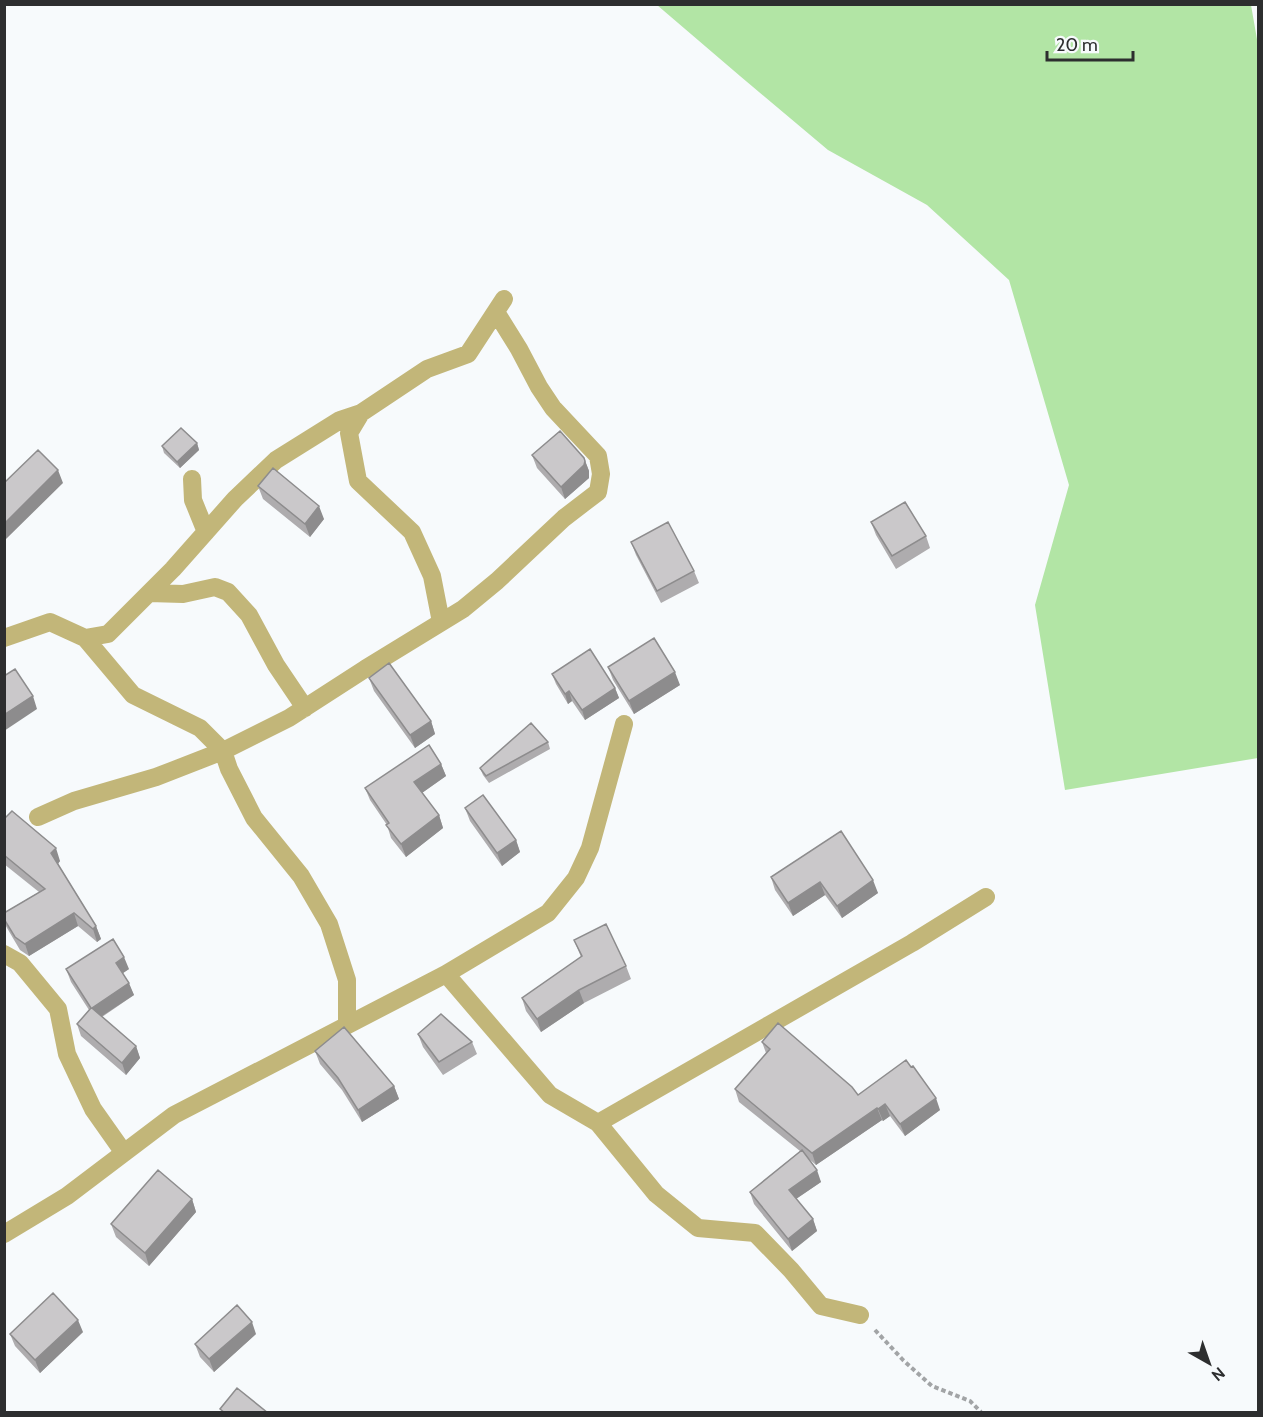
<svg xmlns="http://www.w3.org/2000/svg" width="1263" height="1417" font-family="Cabin,sans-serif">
	<rect width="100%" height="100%" fill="#f7fafc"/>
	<path fill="#b2e5a5" d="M657,5H1251L1258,45V758L1065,790L1035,605L1069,485L1009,280L927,205L828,150L740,76Z"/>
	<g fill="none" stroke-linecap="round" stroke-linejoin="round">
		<path stroke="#a2a4a6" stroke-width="4" stroke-dasharray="4.5 3" stroke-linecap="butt" d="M875,1330L903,1360L932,1386L970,1401L981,1412"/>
		<path stroke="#c2b679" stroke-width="18" d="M192,479L193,500L206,532
			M149,593L183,594L215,587L228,592L249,615L276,665L305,708
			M441,622L432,576L412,532L358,481L349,433L361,413L427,369L468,354L504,299
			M4,638L50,622L85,638L133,695L200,728L223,751L229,769L254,818L301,876L329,924L347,980V1025
			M85,638L108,634L173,569L235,499L276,460L340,420L361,413
			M38,817L74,801L156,777L223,751L289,718L365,669L463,609L497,581L564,518L598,492L601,474L598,456L553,408L539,387L519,349L496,312
			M4,954L20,963L58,1009L67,1054L93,1109L124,1153
			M446,974L550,1095L598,1123L912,943L986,897
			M598,1123L656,1194L698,1228L755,1233L791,1270L821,1306L860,1315
			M4,1234L67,1196L174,1115L446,974L548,913L576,878L590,848L624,724"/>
	</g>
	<path fill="#aeacae" d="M197,443L199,450L180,468L164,453L162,446Z
		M532,455L584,458L589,471V478L565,499L537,468Z
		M258,486L324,519L310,537L263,499Z
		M871,522L926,536L930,548L896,569L876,535Z
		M631,542L694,571L699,583L661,603L636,555Z
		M608,667L680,685L634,714L613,680Z
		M552,674L615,688L619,698L585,720L572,701L568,704L556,684Z
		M369,678L431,721L435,734L415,748L374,691Z
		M548,742L550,749L489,783L483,775L480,768Z
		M441,764L446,776L422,793L439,815L443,828L406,857L391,838L387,825L370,800L365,788Z
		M465,808L516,840L520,852L502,866L470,821Z
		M4,819L60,861L58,864L96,926L101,939L97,942L78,926L29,956L20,950L7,928L4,922V913L39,892L4,864Z
		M841,831L878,893L842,918L825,895L793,916L775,890L771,877Z
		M574,940L626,966L631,979L584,1003L541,1032L526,1011L522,998L581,957Z
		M66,969H129L123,973L134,995L102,1017L136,1046L140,1058L126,1075L81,1036L77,1024L89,1010L71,982Z
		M418,1034L472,1042L477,1054L443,1075L423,1047Z
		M762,1042L858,1095L940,1110L905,1136L890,1116L883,1121L882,1120L816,1165L808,1158L821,1182L796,1199L813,1219L817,1231L792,1251L754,1204L750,1192L800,1151L739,1102L735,1089L766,1053Z
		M315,1051L394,1086L399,1099L362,1122L342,1090L320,1064Z
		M192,1199L196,1212L149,1266L116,1237L111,1224Z
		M83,1332L40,1373L15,1346L10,1334Z
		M256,1334L214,1372L200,1357L195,1344Z"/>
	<path fill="#8d8c8d" d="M197,443L199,450L180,468L177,462Z
		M584,458L589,471V478L565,499L561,487Z
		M58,470L63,483L4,541V524Z
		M319,506L324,519L310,537L305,524Z
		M675,672L680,685L634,714L629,701Z
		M615,688L619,698L585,720L582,710Z
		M569,691L572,701L568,704L565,694Z
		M33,696L37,709L4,731V715Z
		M431,721L435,734L415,748L410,735Z
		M441,764L446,776L419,795L414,782Z
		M439,815L443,828L406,857L401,844Z
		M516,840L520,852L502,866L497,853Z
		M56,848L60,861L56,866L51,853Z
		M873,880L878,893L842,918L837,906Z
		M820,882L825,895L793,916L788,903Z
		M74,913L78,926L29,956L25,944Z
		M96,926L101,939L97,942L93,929Z
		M124,957L129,969L120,975L116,963Z
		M129,983L134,995L96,1020L92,1008Z
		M579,990L584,1003L541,1032L537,1019Z
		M136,1046L140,1058L126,1075L122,1063Z
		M394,1086L399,1099L362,1122L358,1110Z
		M936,1098L940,1110L905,1136L900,1124Z
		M885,1104L890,1116L883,1121L878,1109Z
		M877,1108L882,1120L816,1165L812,1153Z
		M817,1170L821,1182L793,1201L789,1190Z
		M192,1199L196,1212L149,1266L145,1253Z
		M813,1219L817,1231L792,1251L788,1239Z
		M78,1320L83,1332L40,1373L35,1360Z
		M252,1322L256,1334L214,1372L209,1359Z"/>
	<path fill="#cac8ca" stroke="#8d8c8d" stroke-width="1.5" d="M181,428L197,443L177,462L162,446Z
		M560,431L584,458L585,461L584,465L561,487L532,455Z
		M38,450L58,470L4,524V483Z
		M273,468L319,506L305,524L258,486Z
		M905,502L926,536L892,556L871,522Z
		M668,522L694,571L657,591L631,542Z
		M654,638L675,672L629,701L608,667Z
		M590,649L615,688L582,710L569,691L565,694L552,674Z
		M389,663L431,721L410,735L369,678Z
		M15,669L33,696L4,715V676Z
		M531,723L548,742L486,776L480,768Z
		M429,745L441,764L414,782L439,815L401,844L386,825L389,823L365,788Z
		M483,795L516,840L497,853L465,808Z
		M12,811L56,848L51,853L96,926L93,929L74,913L25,944L15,937L4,919V913L45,889L4,855V819Z
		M841,831L873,880L837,906L820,882L788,903L771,877Z
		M606,924L626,966L579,990L537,1019L522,998L582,956L574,940Z
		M113,939L124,957L116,963L129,983L92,1008L136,1046L122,1063L77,1024L91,1008L66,969Z
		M441,1014L472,1042L439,1062L418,1034Z
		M778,1023L852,1087L858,1095L906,1060L911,1067L913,1066L936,1098L900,1124L885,1104L878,1109L877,1108L812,1153L735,1089L770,1049L762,1042Z
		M344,1027L394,1086L358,1110L338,1078L315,1051Z
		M802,1150L817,1170L789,1190L813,1219L788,1239L750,1192Z
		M158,1170L192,1199L145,1253L111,1224Z
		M53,1293L78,1320L35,1360L10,1334Z
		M237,1305L252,1322L209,1359L195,1344Z
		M237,1388L268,1413H225L220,1409Z"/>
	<rect width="1263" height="1417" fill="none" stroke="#2d2e2f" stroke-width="12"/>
	<g transform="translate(1209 1363) rotate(140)" stroke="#f7fafc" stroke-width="4.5" paint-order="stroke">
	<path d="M0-4.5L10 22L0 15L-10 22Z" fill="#2d2e2f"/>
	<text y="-9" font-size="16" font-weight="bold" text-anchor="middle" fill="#2d2e2f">N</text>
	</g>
	<path d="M1047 51v9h86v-9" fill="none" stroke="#2d2e2f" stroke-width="3"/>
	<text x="1056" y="51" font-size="18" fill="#2d2e2f" stroke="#f7fafc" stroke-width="4.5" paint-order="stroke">20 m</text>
</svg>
